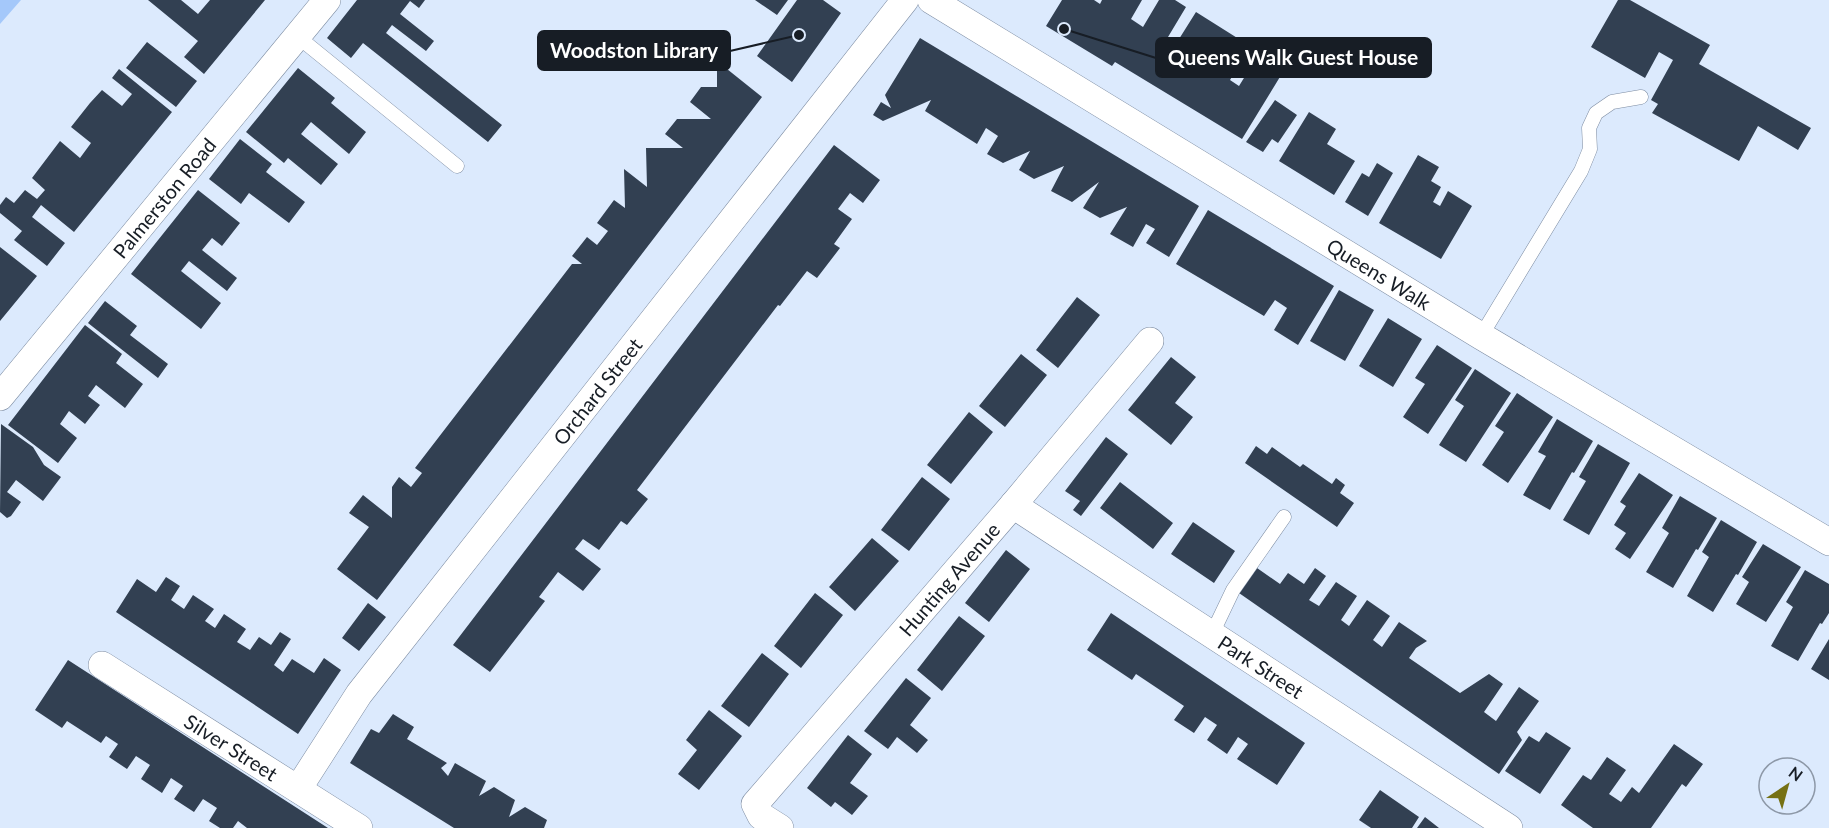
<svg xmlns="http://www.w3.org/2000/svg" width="1829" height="828" viewBox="0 0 1829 828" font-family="Lato,sans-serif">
<rect width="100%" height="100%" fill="#dceafd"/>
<path fill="#a4c8fa" d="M0,0h21l-21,24z"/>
<path fill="#324052" d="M148,0h33l17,14 12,-14h55l-61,74 -20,-17 14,-16z
M357,0h68l-6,8 -9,-7 -10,13 34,27 -8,10 -34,-26 -6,8 116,92 -14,17 -125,-99 -12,15 -24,-20z
M755,0h33l-11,15z
M797,0h26l18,13 -49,69 -35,-26z
M1062,0h32l6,4 2,-4h40l-11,19 12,8 16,-27h16l11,7 -21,35 9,5 22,-35 54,34 -20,34 9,6 21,-34 26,15 -44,72 -127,-77 -3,4 -66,-40z
M1618,0h12l80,45 -11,19 112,64 -13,22 -40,-24 -19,35 -87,-48 6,-9 -7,-4 22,-40 -14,-8 -14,26 -54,-31z
M920,38l279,168 -30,51 -23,-14 9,-14 -9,-5 -13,23 -23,-13 17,-27 -27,11 -17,-10 16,-26 -27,20 -21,-11 13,-25 -30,13 -15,-9 11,-19 -27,12 -16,-9 11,-18 -12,-8 -9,16 -52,-33 6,-11 -48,21 -10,-6 8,-13 10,6 -6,-13z
M147,42l50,39 -21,26 -50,-39z
M717,61l45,36 -385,503 -40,-31 32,-42 -20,-14 14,-18 29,23v-31l7,-10 12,10 11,-14 -7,-5 157,-204h10l-10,-8 15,-19 10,8 11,-14 -11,-8 17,-23 11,8 -1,-39 23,18 -1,-39h37l-18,-14 12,-15h34l-21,-17 11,-15h16z
M298,68l37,30 -4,5 35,29 -17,22 -38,-32 -10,12 37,30 -17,21 -33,-27 -4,5 -38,-31z
M119,69l53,43 -98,120 -33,-27 -9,12 33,26 -18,23 -33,-26 8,-9 -22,-18v-8l6,-8 8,6 11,-13 12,9 8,-9 -13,-12 28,-37 20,17 11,-15 -20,-16 19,-24 12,-13 20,16 10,-12 -20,-16z
M1275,100l22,15 -19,28 -6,-4 -9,13 -17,-10z
M1309,112l27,17 -9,15 28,17 -21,34 -55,-34z
M240,139l32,25 -6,8 39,30 -16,21 -40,-30 -8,11 -32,-25z
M834,145l46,35 -17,23 -13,-10 -12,16 14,10 -18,25 6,4 -23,30 -10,-7 -27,35 -2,-1 -141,185 11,9 -21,26 -6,-4 -22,29 -16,-11 -8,10 26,20 -18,22 -25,-19 -19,25 6,4 -55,71 -37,-27z
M1418,155l21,12 -8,14 10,6 -8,15 7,4 8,-15 24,15 -31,53 -62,-36z
M1377,163l16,10 -25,43 -23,-14 17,-29 7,4z
M198,190l42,33 -18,23 -10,-8 -10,12 35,28 -10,13 -38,-30 -8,10 40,32 -20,26 -70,-55z
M1208,210l126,76 -36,59 -24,-15 13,-22 -12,-8 -11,16 -88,-52z
M0,247l37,29 -37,45z
M1339,290l35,20 -29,51 -35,-20z
M1077,297l23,18 -42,53 -22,-18z
M105,301l32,25 -7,9 38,29 -10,14 -70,-55z
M1388,318l34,21 -29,48 -34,-21z
M85,325l37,29 -6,9 27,21 -18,24 -29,-23 -8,11 12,9 -15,19 -16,-13 -9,13 17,14 -19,25 -50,-38z
M1437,345l35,23 -44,66 -25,-17 22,-33 -10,-6z
M1021,354l26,21 -42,52 -26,-21z
M1171,357l25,20 -21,26 18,14 -22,28 -43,-35z
M1475,369l36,24 -45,69 -27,-17 25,-39 -9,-6z
M1517,393l36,24 -45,66 -26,-18 22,-33 -9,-6z
M969,412l24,20 -42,52 -24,-19z
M1557,419l36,22 -19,32 -2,-1 -22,38 -27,-15 23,-39 -8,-4z
M1,424l32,23 11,18 17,12 -18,24 -27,-21 -9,12 14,10 -10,14 -4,2 -7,-6z
M1106,437l22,17 -47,62 -8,-6 7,-9 -15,-10z
M1598,444l32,19 -41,72 -26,-15 23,-39 -7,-4z
M1256,446l11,8 5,-7 28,20 3,-3 29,20 4,-6 9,7 -5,8 14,10 -17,24 -92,-64z
M1639,473l34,22 -43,64 -15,-10 11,-16 -12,-8 12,-19 -6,-4z
M922,477l28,22 -41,52 -28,-21z
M1120,482l53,41 -20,26 -53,-41z
M1680,496l37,22 -19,32 -2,-1 -23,39 -27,-16 23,-39 -7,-5z
M1721,520l36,22 -19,33 -2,-1 -23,38 -26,-16 22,-39 -7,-5z
M1193,522l42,29 -21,32 -43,-29z
M872,538l27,23 -44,50 -26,-24z
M1763,544l38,23 -35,55 -30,-18 13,-22 -7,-5z
M1006,550l24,19 -41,53 -24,-19z
M1257,568l23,16 8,-11 16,11 11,-16 11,8 -17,24 10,6 17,-24 21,14 -16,24 8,6 18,-26 23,16 -17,24 9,7 17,-25 28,19 -11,7 -7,10 51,35 29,-19 14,10 -19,28 12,9 23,-34 20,14 -22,31 5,8 -23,34 -260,-181z
M1805,570l24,14v29l-7,11 -2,-1 -22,38 -27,-15 22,-39 -7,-5z
M166,577l14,9 -9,14 13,9 9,-14 21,14 -9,12 10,7 9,-14 22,15 -9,13 13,8 9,-13 12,8 9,-13 11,7 -17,26 9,7 9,-13 22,14 10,-15 17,12 -43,64 -182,-122 21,-33 19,13z
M815,593l28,22 -42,53 -27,-22z
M368,603l18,14 -27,34 -17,-13z
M1111,613l194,130 -28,42 -40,-26 11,-15 -10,-7 -11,17 -20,-14 10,-15 -12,-8 -11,16 -20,-13 10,-14 -48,-32 -4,6 -45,-30z
M959,616l26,20 -43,55 -25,-21z
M1829,639v41l-18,-11z
M762,653l27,21 -40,53 -28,-21z
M68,660l260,168h-81l-9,-7 -5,7h-13l-11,-7 8,-13 -14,-9 -9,13 -20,-13 9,-13 -12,-8 -9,15 -21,-14 9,-14 -14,-9 -9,13 -18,-12 9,-13 -12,-8 -5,7 -34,-22 -5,7 -27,-18z
M906,678l25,20 -21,27 18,15 -11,13 -20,-16 -9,12 -24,-18z
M709,710l33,26 -43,54 -21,-16 19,-24 -11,-10z
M393,714l21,13 -7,12 40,24 -6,5 7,8 7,-13 31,18 -7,15 15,-9 21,13 -6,17 16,-10 22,13 -3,8h-90l-104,-65 21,-34 8,4z
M1546,732l25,16 -31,46 -35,-23 24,-35 10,6z
M848,735l24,19 -22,29 18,13 -16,19 -17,-13 -4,5 -24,-19z
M1674,744l29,20 -17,23 -4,-3 -31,44h-58l-32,-23 22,-30 8,5 16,-23 19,13 -17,24 12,8 11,-15 7,6z
M1380,790l39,27 -7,11h-41l-12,-8z
M1425,817l14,11h-22z"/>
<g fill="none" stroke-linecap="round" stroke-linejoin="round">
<g stroke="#7d8ca2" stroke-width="15">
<path id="service" d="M297,36l160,130
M1481,336l100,-165 9,-22 -1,-21 7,-15 16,-11 29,-5
M1212,634l21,-44 51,-73"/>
</g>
<g stroke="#7d8ca2" stroke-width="28">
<g id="minor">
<path id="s1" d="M931,0l550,336 348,206"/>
<path id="s2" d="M0,397l327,-397"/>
<path id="s3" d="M1013,505l496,323"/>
<path id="s4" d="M102,665l257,163"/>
<path id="s5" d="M298,789l61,-95 546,-694"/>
<path id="s6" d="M780,828l-19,-12 -6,-12 258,-299 137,-164"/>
</g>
</g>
<use href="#service" stroke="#fff" stroke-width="14"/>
<use href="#minor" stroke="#fff" stroke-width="27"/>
</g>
<g text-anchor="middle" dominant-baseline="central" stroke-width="6" stroke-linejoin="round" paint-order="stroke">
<g font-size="20" fill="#171d25" stroke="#dceafd">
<text stroke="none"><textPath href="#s2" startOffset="258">Palmerston Road</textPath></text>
<text stroke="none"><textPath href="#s1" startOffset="525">Queens Walk</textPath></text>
<text stroke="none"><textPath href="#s5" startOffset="498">Orchard Street</textPath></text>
<text stroke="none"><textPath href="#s6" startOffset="333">Hunting Avenue</textPath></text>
<text stroke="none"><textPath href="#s3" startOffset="296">Park Street</textPath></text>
<text stroke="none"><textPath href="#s4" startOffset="153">Silver Street</textPath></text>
</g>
</g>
<path fill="none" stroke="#171d25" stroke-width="2" d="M799 35L730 51M1064 29L1156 58"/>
<g fill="#171d25" stroke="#dceafd" stroke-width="2">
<circle cx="799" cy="35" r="6"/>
<circle cx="1064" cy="29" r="6"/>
</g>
<g fill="#171d25" stroke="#171d25" stroke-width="2">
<rect x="538" y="31" width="192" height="39" rx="6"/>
<rect x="1156" y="38" width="275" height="39" rx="6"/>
</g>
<g font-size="21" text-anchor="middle" font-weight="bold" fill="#fff">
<text x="634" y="58">Woodston Library</text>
<text x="1293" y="65">Queens Walk Guest House</text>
</g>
<g transform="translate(1787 786) rotate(36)"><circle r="28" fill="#dceafd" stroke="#8d98a7" stroke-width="1.5"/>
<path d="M0-4.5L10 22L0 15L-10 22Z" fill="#767114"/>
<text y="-9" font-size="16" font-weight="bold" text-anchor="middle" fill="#171d25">N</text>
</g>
</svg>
